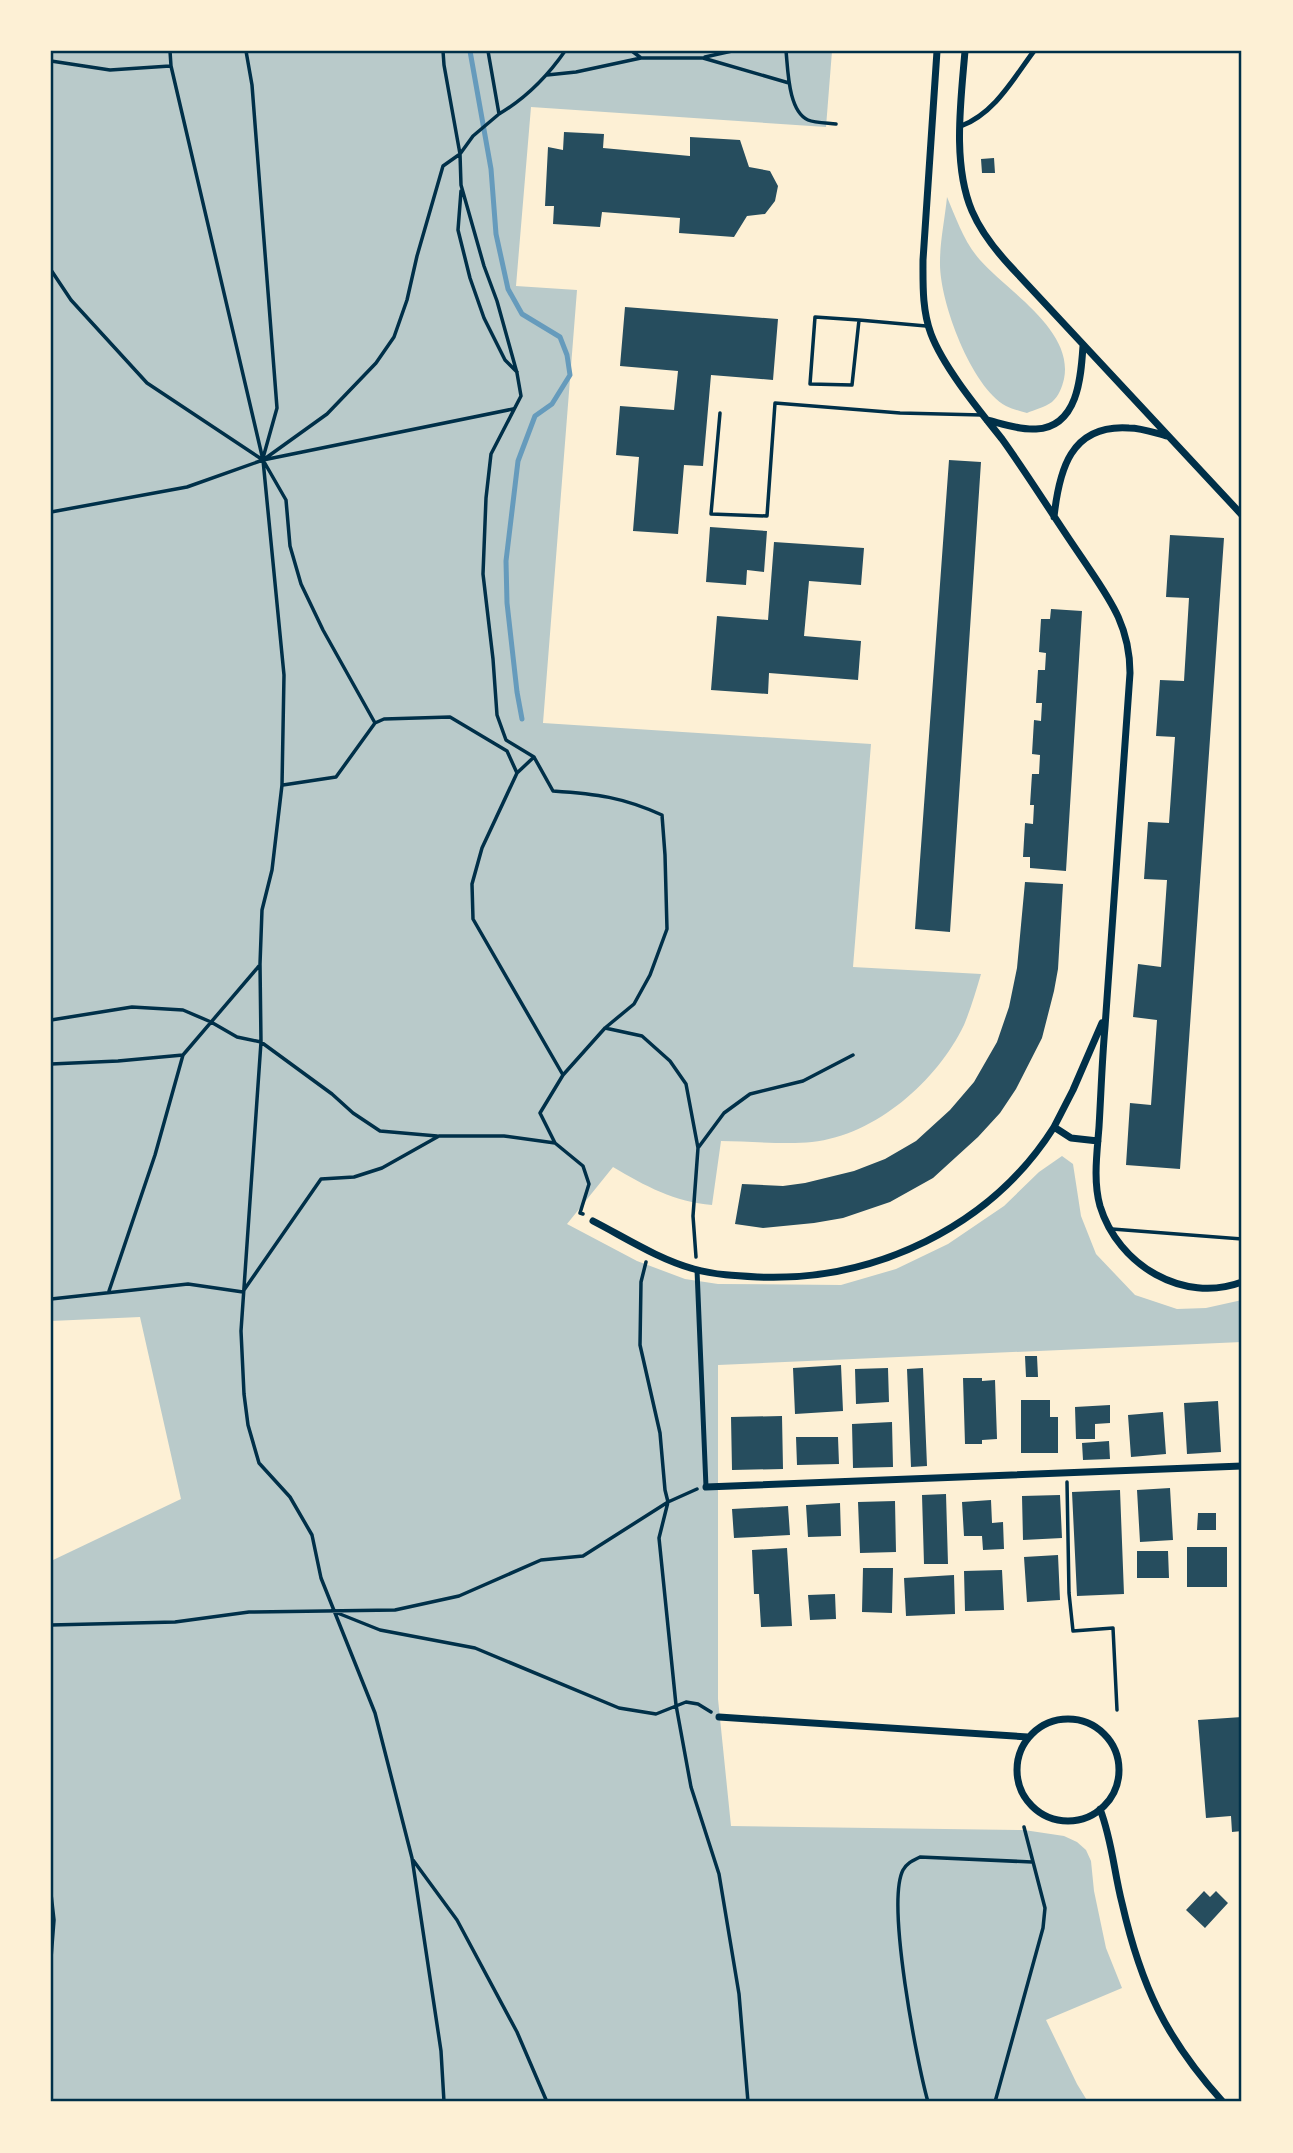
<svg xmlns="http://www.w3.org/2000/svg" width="1293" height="2153" viewBox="0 0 1293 2153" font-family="'PT Sans',sans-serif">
<rect width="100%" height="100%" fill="#fdf0d5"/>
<path fill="#b9caca" d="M51,51h781l-6,76 -295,-20 -15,179 61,4 -34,433 328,21 -18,223 128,7c-5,17 -10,34 -17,51 -27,56 -88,110 -152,117 -26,3 -63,-1 -91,-1l-9,64c-37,-3 -67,-19 -99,-38l-46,57 70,37 48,18 33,5 123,1 55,-16 52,-25 56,-38 35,-34 23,-16 11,8 8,52 15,38 39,41 42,14 29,-1 36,-8v42l-524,23v334l13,127 293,4 40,6 13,6 9,8 5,11 3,30 12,57 16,40 -76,32 31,64 11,18h-1037v-541l130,-62 -41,-182 -89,4z
M947,197c9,21 17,45 33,63 27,31 94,70 84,119 -2,8 -5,17 -12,23 -7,5 -18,8 -25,11 -7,-2 -15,-4 -21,-7 -35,-19 -67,-106 -66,-144 0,-21 5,-44 7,-65z"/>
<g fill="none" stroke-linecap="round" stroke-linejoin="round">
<path stroke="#669bbc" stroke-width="5" d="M470,51l21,118 5,65 12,55 14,25 38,23 7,18 3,20 -18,29 -17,12 -17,45 -12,100 1,42 10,89 5,27"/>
</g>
<path fill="#264d5e" d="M564,132l40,2 -1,14 87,8v-19l50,3 9,27 21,4 8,15 -3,15 -10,13 -18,2 -13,21 -55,-4 1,-15 -78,-6 -2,15 -47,-3 1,-18h-9l3,-59 15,3z
M994,158l1,15h-13l-1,-14z
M625,307l153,12 -5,61 -62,-5 -8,91 -19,-1 -6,69 -45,-3 6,-74 -23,-2 4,-49 54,4 4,-39 -58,-5z
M949,460l32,2 -31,470 -35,-3z
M710,527l57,4 -3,41 -17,-2 -1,15 -40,-3z
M1170,535l54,3 -44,631 -54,-4 4,-62 21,2 6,-85 -24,-3 5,-53 23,3 6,-87 -23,-1 4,-57 21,1 6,-86 -19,-1 4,-56 24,1 5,-83 -23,-1z
M774,542l90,6 -3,37 -52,-4 -5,55 57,5 -3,39 -89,-7 -1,21 -57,-4 6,-74 51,4z
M1051,609l31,2 -16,260 -36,-3v-11h-7l2,-34 8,1 1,-19h-4l2,-31h7l1,-19 -8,-1 2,-34 7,1 1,-18h-6l2,-33h7l1,-17 -7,-1 2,-33h9z
M1025,882l38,2 -5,85 -4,22 -12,47 -26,51 -16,24 -22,24 -45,41 -43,24 -47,16 -29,5 -51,5 -28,-4 7,-40 41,2 22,-3 49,-12 31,-12 31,-18 34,-31 24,-28 23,-40 12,-35 8,-39z
M1025,1356h12l1,21h-12z
M1242,1361v36h-2l-1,-35z
M841,1365l2,46 -48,3 -2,-46z
M888,1368l1,34 -33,2 -1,-35z
M923,1368l4,98 -16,1 -4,-98z
M963,1378h19v3l13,-1 2,59 -15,1v4h-17z
M1021,1400h29v17h8v36h-37z
M1218,1401l3,51 -34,2 -3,-51z
M1110,1405v18l-15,1v15h-19l-1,-32z
M1163,1412l3,42 -35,3 -3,-42z
M782,1416l1,53 -51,1 -1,-53z
M892,1422l1,45 -40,1 -1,-44z
M796,1437h42l1,27 -42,1z
M1109,1441l1,18 -27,1 -1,-17z
M1170,1488l3,52 -33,2 -3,-52z
M1120,1490l4,104 -47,2 -5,-104z
M946,1494l2,70h-24l-2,-69z
M1060,1495l2,43 -39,2 -1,-44z
M991,1500l1,23 11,-1 1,27 -21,1 -1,-14h-18l-2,-34z
M895,1501l1,51 -36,1 -2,-51z
M840,1503l1,33 -33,1 -2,-32z
M788,1506l2,29 -56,3 -2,-29z
M1198,1513h18v17h-19z
M1187,1547h40v40h-40z
M787,1548l5,78 -31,1 -2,-33h-5l-2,-44z
M1137,1551h31l1,27h-32z
M1058,1555l2,45 -33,2 -3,-45z
M863,1568h30l-1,45 -30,-1z
M1002,1570l2,40 -39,1 -1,-40z
M954,1575l1,39 -49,2 -2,-38z
M835,1594l1,25 -26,1 -2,-25z
M1242,1717v114l-10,1 -1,-16 -25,2 -8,-98z
M1204,1891l6,6 6,-6 12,12 -23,25 -19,-18z"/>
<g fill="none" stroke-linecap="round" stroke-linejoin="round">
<path stroke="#003049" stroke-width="3.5" d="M170,51l1,15 92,394 21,215 -2,110 -10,85 -10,40 -2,54 1,78 -20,289 3,63 4,31 11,38 31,34 22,38 9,43 54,135 37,145 29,193 3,51
M246,51l6,34 25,323 -14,50
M632,51l9,7
M786,51c2,18 2,60 22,69 7,3 20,3 28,4
M705,57l27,-6
M51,61l59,9 60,-4
M547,75l29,-3 65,-14h62l86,25
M499,114c27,-16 48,-37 66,-63
M461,191l-3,39 12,48 14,40 21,42 12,12
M51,270l20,30 76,83 116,77 23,40 4,46 11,38 22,46 52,93 9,-4 66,-2 57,34 10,22 17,-16 -28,-17 -9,-25 -4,-56 -10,-85 3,-76 5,-44 30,-58 -4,-23 -20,-72 -13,-35 -23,-81 -1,-31 13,-18 26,-22 -11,-63
M263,460l64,-46 49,-51 18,-26 13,-37 10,-44 26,-90 17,-12 -16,-89 -1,-14
M51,512l136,-25 76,-27 250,-51
M517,773l-35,75 -10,36 1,35 90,156
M283,785l53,-8 39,-54
M51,1020l81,-13 51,3 28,12 26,15 24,5 71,52 21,19 27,18 57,5
M605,1028l37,8 28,25 16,23 12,64
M51,1064l67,-3 65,-6
M555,1143l28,23 6,18 -9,29 3,1
M696,1257l-3,-41 5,-68 26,-35 26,-19 53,-13 50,-26
M646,1262l-5,20 -1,63 20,88 5,57 3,12 29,-13
M244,1290l77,-111 33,-2 28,-9 57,-32h65l51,7 -15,-30 23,-38 42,-47 29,-24 16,-29 17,-46 -2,-74 -3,-40c-40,-18 -65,-21 -109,-24l-19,-34
M109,1291l46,-136 28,-100 76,-89
M51,1299l137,-15 55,8
M1067,1482l2,111 4,38 40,-3 4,82
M335,1612l45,18 95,18 144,60 37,6 30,-12 12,2 13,8
M51,1625l124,-3 74,-10 146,-2 64,-14 82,-36 42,-4 85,-54 -9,36 17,167 15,82 28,87 20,120 9,108
M413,1860l44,60 60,112 30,70
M51,1894l3,26 -3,38
M928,2102c-11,-39 -42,-199 -25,-232 4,-7 9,-9 17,-13l112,5
M995,2102l48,-174 2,-20 -21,-81"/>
<path stroke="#003049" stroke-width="3.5" d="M859,320l-44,-3 -5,67 42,1 7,-65 67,6
M720,413l-9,101 56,2 8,-113 125,10 82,2
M1112,1229l130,10"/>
<path stroke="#003049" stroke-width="5" d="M961,126c34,-13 52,-47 73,-75
M697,1270l9,217"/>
<path stroke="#003049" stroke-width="7" d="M937,51l-14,209c0,24 -1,50 8,74 13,34 48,76 71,105 28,39 53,80 80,119 26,39 48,66 48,115 -8,118 -16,236 -25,354 -3,33 -4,67 -6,100 -2,26 -6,54 1,79 18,59 83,98 142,76
M965,51c-4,49 -13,113 7,160 9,21 24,40 40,57l230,247
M987,420c16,4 33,10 49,9 42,-2 45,-52 47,-83
M1054,517c5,-46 16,-93 75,-89 13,0 26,5 38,8
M1098,1141l-27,-3 -17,-11 19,-37 29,-67
M593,1221c33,17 65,38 101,48 21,6 43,7 64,8 116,5 233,-50 296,-150
M706,1487l536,-21
M719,1717l309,20
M1017 1770a51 51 0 1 1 102 0a51 51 0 1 1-102 0Z
M1100,1809c12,31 14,63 22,94 19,83 44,136 101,199"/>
</g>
<rect width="1293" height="2153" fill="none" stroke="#fdf0d5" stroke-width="105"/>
<rect x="52" y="52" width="1188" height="2048" fill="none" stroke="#003049" stroke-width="2.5"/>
</svg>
